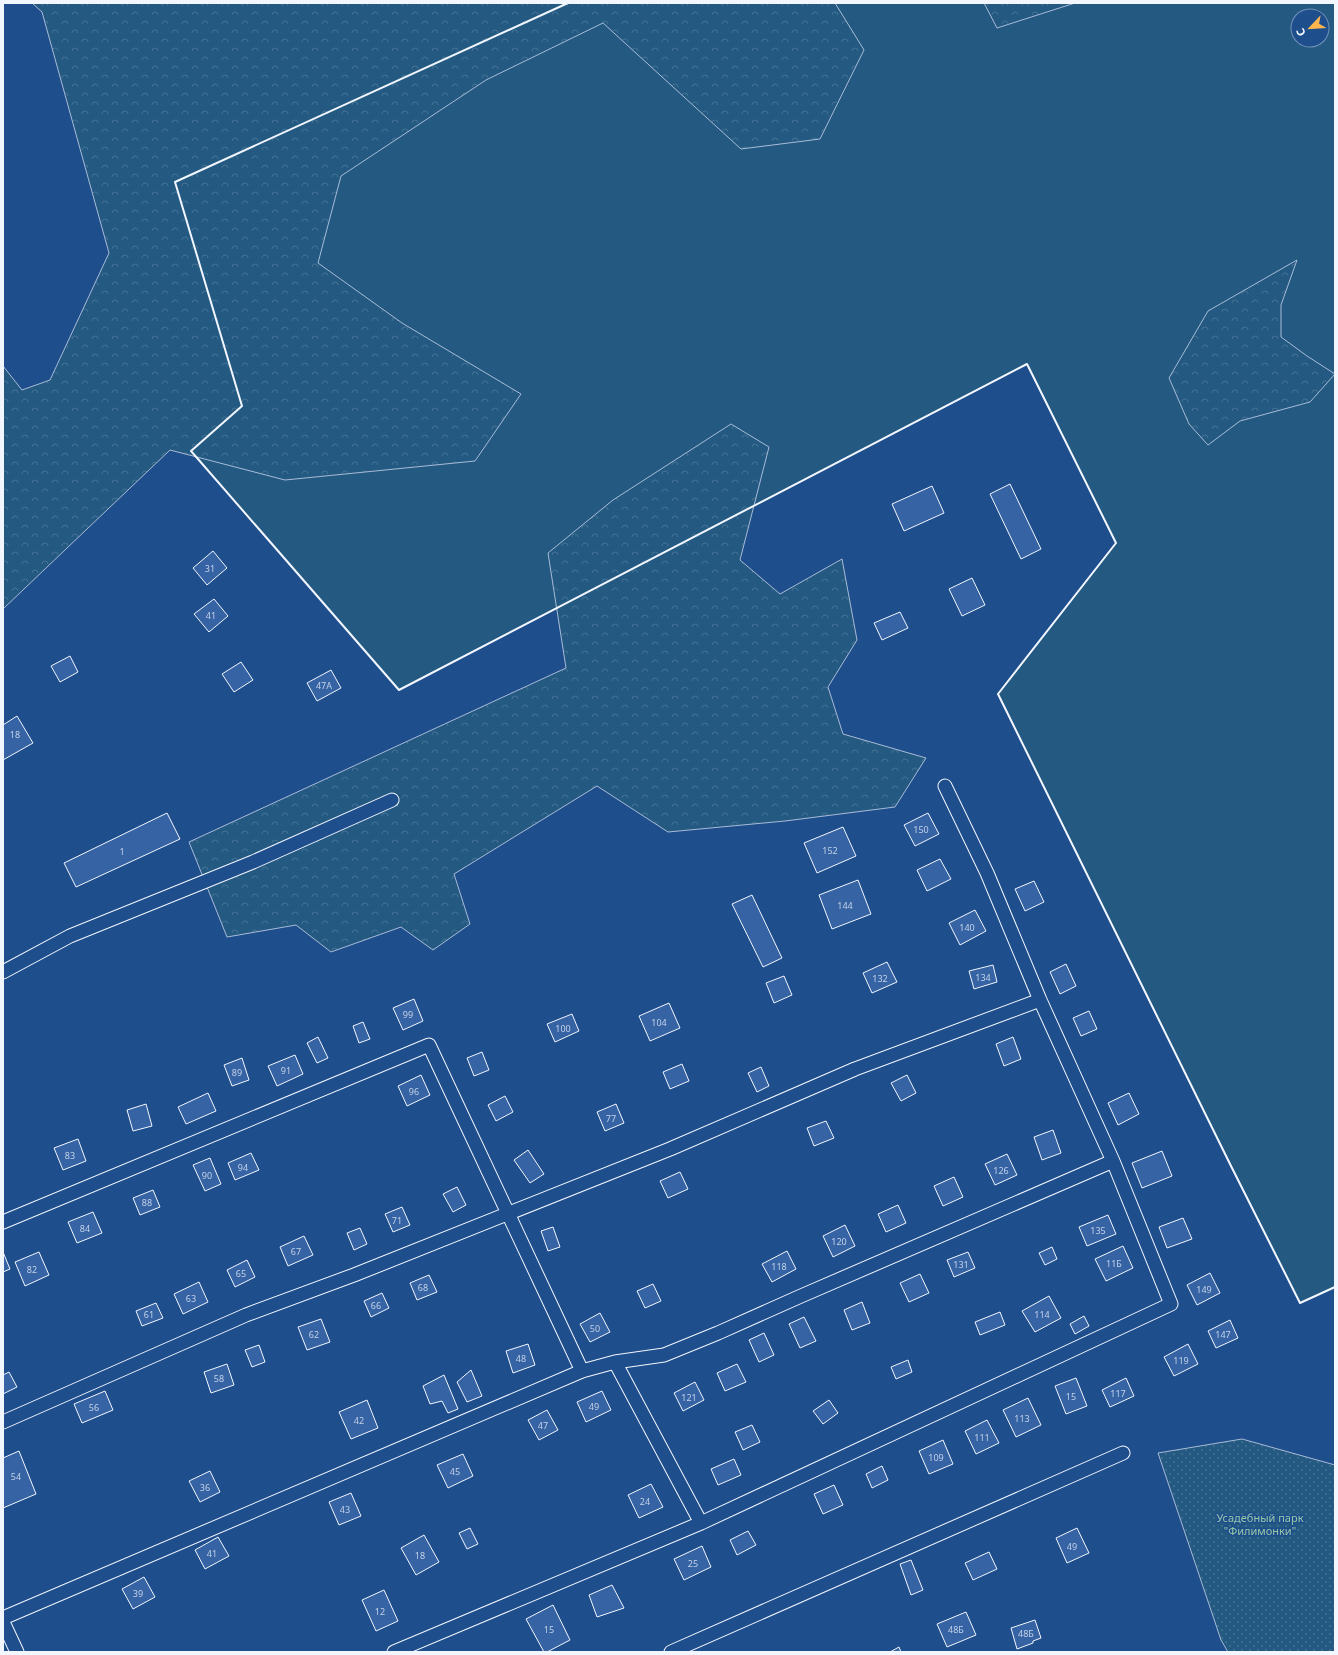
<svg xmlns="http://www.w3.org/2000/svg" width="1338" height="1655" viewBox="0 0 1338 1655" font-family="'Noto Sans',sans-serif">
<defs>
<pattern id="forest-crowns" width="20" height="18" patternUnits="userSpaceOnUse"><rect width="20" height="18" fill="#245a82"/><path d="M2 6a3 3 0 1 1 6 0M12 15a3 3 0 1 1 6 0" fill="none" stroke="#447295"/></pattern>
<pattern id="park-dots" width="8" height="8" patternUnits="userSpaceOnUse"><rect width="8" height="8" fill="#245a82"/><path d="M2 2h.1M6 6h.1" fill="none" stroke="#447295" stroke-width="1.8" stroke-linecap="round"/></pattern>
</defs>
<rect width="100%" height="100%" fill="#1f4e8c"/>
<path fill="#245a82" stroke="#a8bbd7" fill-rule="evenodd" d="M568,3h767v1284l-35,16 -69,-137 -233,-472 118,-151 -89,-179 -628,326 -208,-239 -16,-269zM1298,16h24v24h-24z"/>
<path fill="url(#forest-crowns)" stroke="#a8bbd7" d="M32,3h803l29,47 -44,89 -79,10 -138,-126 -117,57 -145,96 -23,87 84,60 119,71 -46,67 -190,19 -115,-30 -167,159v-243l19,24 28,-10 59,-127 -67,-241z
M984,3h91l-78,25z
M1297,260l-16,45v32l26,19 28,18 -25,28 -70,19 -32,24 -19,-21 -20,-46 39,-67z
M731,424l38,23 -29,113 40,34 62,-35 15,81 -29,47 15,47 83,24 -31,49 -110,14 -117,11 -71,-46 -143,88 16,50 -37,26 -32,-23 -70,25 -35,-27 -69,12 -38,-95 377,-174 -18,-115 65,-53z"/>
<path fill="url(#park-dots)" stroke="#a8bbd7" d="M1242,1439l93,26v187h-107l-7,-12 -63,-187z"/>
<path fill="#3563a3" stroke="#f2f6ff" d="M1010,484l31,65 -20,10 -31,-65z
M932,486l12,27 -40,18 -12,-27z
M213,551l14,17 -20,17 -14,-17z
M972,578l13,27 -23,11 -13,-27z
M214,599l14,17 -19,16 -15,-18z
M900,612l8,16 -26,12 -8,-17z
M70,656l8,16 -18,10 -9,-16z
M241,662l12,18 -19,12 -12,-18z
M331,670l10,18 -24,13 -10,-18z
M17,716l16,27 -30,17v-35z
M167,813l13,26 -104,48 -12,-24z
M928,813l11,21 -24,12 -11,-21z
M843,827l13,29 -39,17 -13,-30z
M940,859l11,20 -24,12 -10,-21z
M858,880l13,34 -39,15 -13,-34z
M1034,881l10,21 -19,9 -10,-22z
M752,895l30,63 -19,9 -31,-63z
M975,910l11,21 -26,14 -11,-22z
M887,962l10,20 -25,11 -9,-20z
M1066,964l10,22 -16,8 -10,-22z
M993,965l4,17 -23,7 -5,-18z
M784,976l8,19 -18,8 -8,-20z
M414,999l9,22 -20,9 -10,-22z
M669,1003l11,25 -30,13 -11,-25z
M1089,1011l8,18 -16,7 -8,-18z
M572,1014l7,17 -24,11 -8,-18z
M363,1022l7,17 -11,4 -6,-17z
M318,1037l10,21 -11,5 -10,-20z
M1013,1037l8,22 -17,7 -8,-22z
M482,1052l7,18 -15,6 -7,-18z
M295,1055l8,19 -26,12 -9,-20z
M242,1058l7,22 -17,6 -8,-21z
M682,1064l7,17 -19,8 -7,-17z
M761,1067l8,19 -12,6 -9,-19z
M421,1075l9,20 -23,11 -9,-20z
M907,1075l9,18 -15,8 -10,-18z
M208,1093l8,18 -30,13 -8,-17z
M1129,1093l10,21 -21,11 -10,-22z
M505,1096l8,16 -17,9 -8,-16z
M146,1104l6,22 -19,5 -6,-21z
M616,1104l8,19 -19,8 -8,-19z
M826,1121l8,17 -20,8 -7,-18z
M1053,1130l8,23 -19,7 -8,-23z
M78,1139l8,22 -23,9 -9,-22z
M528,1150l16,24 -14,9 -16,-23z
M1162,1151l10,25 -30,12 -10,-25z
M251,1153l8,17 -24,10 -7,-17z
M1007,1154l10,21 -22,10 -10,-21z
M210,1158l11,26 -16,7 -12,-26z
M680,1172l8,17 -20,9 -8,-17z
M954,1177l9,20 -20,9 -9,-20z
M457,1187l9,18 -13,7 -10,-18z
M153,1190l7,17 -20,8 -7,-17z
M898,1205l8,18 -20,9 -8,-18z
M402,1207l8,18 -17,7 -8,-18z
M93,1212l9,21 -25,10 -9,-21z
M1108,1215l8,19 -29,12 -8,-19z
M1183,1218l9,21 -25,9 -8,-21z
M845,1225l10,21 -22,11 -10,-21z
M553,1227l7,20 -12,4 -7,-20z
M360,1228l7,16 -13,6 -7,-17z
M304,1236l9,19 -25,11 -8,-19z
M1123,1246l10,22 -27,13 -11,-22z
M1052,1247l5,12 -12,6 -6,-12z
M787,1251l9,18 -24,13 -10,-18z
M3,1252l7,17 -7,3z
M39,1252l10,23 -24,11 -10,-24z
M968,1252l7,16 -21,9 -7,-17z
M247,1260l8,17 -20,10 -8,-17z
M1210,1273l10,20 -23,12 -10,-20z
M920,1274l9,19 -20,9 -9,-19z
M429,1275l8,17 -20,8 -7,-17z
M199,1282l9,20 -25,12 -9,-20z
M653,1284l8,17 -16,7 -8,-17z
M382,1293l7,15 -18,9 -7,-16z
M1049,1296l12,22 -26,14 -13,-21z
M862,1302l8,21 -18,7 -8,-20z
M156,1303l7,15 -21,8 -6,-15z
M1000,1312l5,13 -25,10 -5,-13z
M600,1313l10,19 -20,10 -10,-18z
M1084,1316l5,10 -14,8 -5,-10z
M804,1317l12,24 -16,7 -11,-24z
M321,1319l9,23 -23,8 -9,-23z
M1230,1320l8,18 -22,10 -8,-17z
M764,1333l10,22 -15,7 -10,-22z
M528,1344l7,21 -22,8 -7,-22z
M1188,1344l10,20 -24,12 -10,-19z
M259,1345l6,17 -13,5 -7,-17z
M908,1360l4,12 -16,7 -5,-12z
M227,1364l7,21 -23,8 -7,-21z
M737,1364l9,18 -21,9 -8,-18z
M471,1370l11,26 -15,6 -10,-20z
M9,1372l8,15 -14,7v-19z
M444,1375l14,34 -10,4 -6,-12 -12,3 -7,-18z
M1076,1378l11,28 -21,8 -11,-28z
M1126,1378l8,18 -24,11 -8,-17z
M695,1382l9,18 -21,11 -9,-18z
M105,1391l8,19 -31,13 -8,-19z
M602,1391l9,19 -25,12 -9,-20z
M1028,1398l13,27 -25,12 -13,-27z
M367,1400l11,28 -27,11 -12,-27z
M829,1400l9,13 -15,11 -10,-13z
M547,1410l11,20 -19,10 -11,-20z
M987,1420l12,23 -23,11 -11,-23z
M752,1425l8,17 -17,8 -8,-18z
M943,1440l10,24 -24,10 -10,-23z
M19,1451l17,43 -33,14v-50z
M463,1454l10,22 -25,12 -11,-23z
M734,1459l7,16 -23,10 -7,-16z
M882,1466l6,14 -16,8 -6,-14z
M210,1471l10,21 -20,10 -11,-21z
M651,1484l12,23 -24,11 -11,-23z
M834,1485l9,20 -20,9 -9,-20z
M351,1493l10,23 -22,9 -10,-23z
M470,1528l8,16 -11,5 -8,-16z
M1077,1528l12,25 -22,10 -11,-25z
M748,1531l8,14 -19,10 -7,-15z
M424,1535l15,27 -23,13 -15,-27z
M218,1537l11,19 -24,13 -10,-19z
M702,1546l9,21 -27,13 -10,-21z
M989,1552l8,17 -24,11 -8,-17z
M911,1560l12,30 -12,5 -11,-31z
M144,1577l11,20 -22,12 -11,-20z
M612,1585l12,23 -27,9 -8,-22z
M384,1590l14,31 -22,10 -14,-31z
M553,1605l17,35 -23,12h-3l-18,-33z
M966,1612l10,23 -29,12 -10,-23z
M1035,1620l6,18 -8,3v2l-16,6 -6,-21z
M899,1647l2,5h-11z"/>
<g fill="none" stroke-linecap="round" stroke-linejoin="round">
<g stroke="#f2f6ff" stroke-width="15">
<path id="street" d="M3,972l67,-36 183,-74 139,-62
M3,1222l426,-177 153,326
M615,1362l86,161
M3,1422l243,-107 108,-40 316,-126 185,-80 185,-69
M3,1618l579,-247 33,-9 49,-7 54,-22 83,-37 312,-135
M3,1622l14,30
M394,1652l307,-129 470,-219 -58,-143 -73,-161 -53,-127 -42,-87
M671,1652l452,-199"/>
</g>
<use href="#street" stroke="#1f4e8c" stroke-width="13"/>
<path stroke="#f2f6ff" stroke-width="2" d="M568,3l-393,179 67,224 -51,45 208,239 628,-326 89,179 -118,151 233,472 69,137 35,-16"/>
</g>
<g text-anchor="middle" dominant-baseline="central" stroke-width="3" stroke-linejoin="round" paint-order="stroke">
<g font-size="9" fill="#c3d1e8">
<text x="210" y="568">31</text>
<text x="211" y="615">41</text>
<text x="324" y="685">47А</text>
<text x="15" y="734">18</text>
<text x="921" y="829">150</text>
<text x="830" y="850">152</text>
<text x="122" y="851">1</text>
<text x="845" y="905">144</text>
<text x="967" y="927">140</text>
<text x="983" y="977">134</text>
<text x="880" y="978">132</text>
<text x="408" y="1014">99</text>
<text x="659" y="1022">104</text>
<text x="563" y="1028">100</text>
<text x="286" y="1070">91</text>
<text x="237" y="1072">89</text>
<text x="414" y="1091">96</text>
<text x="611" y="1118">77</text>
<text x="70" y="1155">83</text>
<text x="243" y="1167">94</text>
<text x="1001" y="1170">126</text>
<text x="207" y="1175">90</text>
<text x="147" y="1202">88</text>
<text x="397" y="1220">71</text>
<text x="85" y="1228">84</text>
<text x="1098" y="1230">135</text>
<text x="839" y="1241">120</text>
<text x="296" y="1251">67</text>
<text x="1114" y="1263">11Б</text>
<text x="961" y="1264">131</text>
<text x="779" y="1266">118</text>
<text x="32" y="1269">82</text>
<text x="241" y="1273">65</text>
<text x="423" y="1287">68</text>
<text x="1204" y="1289">149</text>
<text x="191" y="1298">63</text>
<text x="376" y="1305">66</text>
<text x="149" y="1314">61</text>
<text x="1042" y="1314">114</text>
<text x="595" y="1328">50</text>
<text x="314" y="1334">62</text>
<text x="1223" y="1334">147</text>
<text x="521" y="1358">48</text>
<text x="1181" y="1360">119</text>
<text x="219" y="1378">58</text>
<text x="1118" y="1393">117</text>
<text x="1071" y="1396">15</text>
<text x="689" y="1397">121</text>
<text x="594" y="1406">49</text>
<text x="94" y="1407">56</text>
<text x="1022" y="1418">113</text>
<text x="359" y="1420">42</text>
<text x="543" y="1425">47</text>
<text x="982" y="1437">111</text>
<text x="936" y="1457">109</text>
<text x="455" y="1471">45</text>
<text x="16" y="1476">54</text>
<text x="205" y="1487">36</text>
<text x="645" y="1501">24</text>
<text x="345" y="1509">43</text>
<text x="1072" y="1546">49</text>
<text x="212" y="1553">41</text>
<text x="420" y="1555">18</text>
<text x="693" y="1563">25</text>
<text x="138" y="1593">39</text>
<text x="380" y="1611">12</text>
<text x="549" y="1629">15</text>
<text x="956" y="1629">48Б</text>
<text x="1026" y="1633">48Б</text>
</g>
<g font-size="11" fill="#97c8a6" stroke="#1f4e8c">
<text x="1260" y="1517">Усадебный парк<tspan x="1260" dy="13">"Филимонки"</tspan></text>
</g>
</g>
<rect width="1338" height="1655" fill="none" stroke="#f2f6ff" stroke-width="8"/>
<g transform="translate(1310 28) rotate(245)"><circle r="19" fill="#1f4e8c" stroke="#7391ba"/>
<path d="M0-3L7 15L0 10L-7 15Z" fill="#ffb74d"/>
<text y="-6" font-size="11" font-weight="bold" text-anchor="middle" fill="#f2f6ff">С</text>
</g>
</svg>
